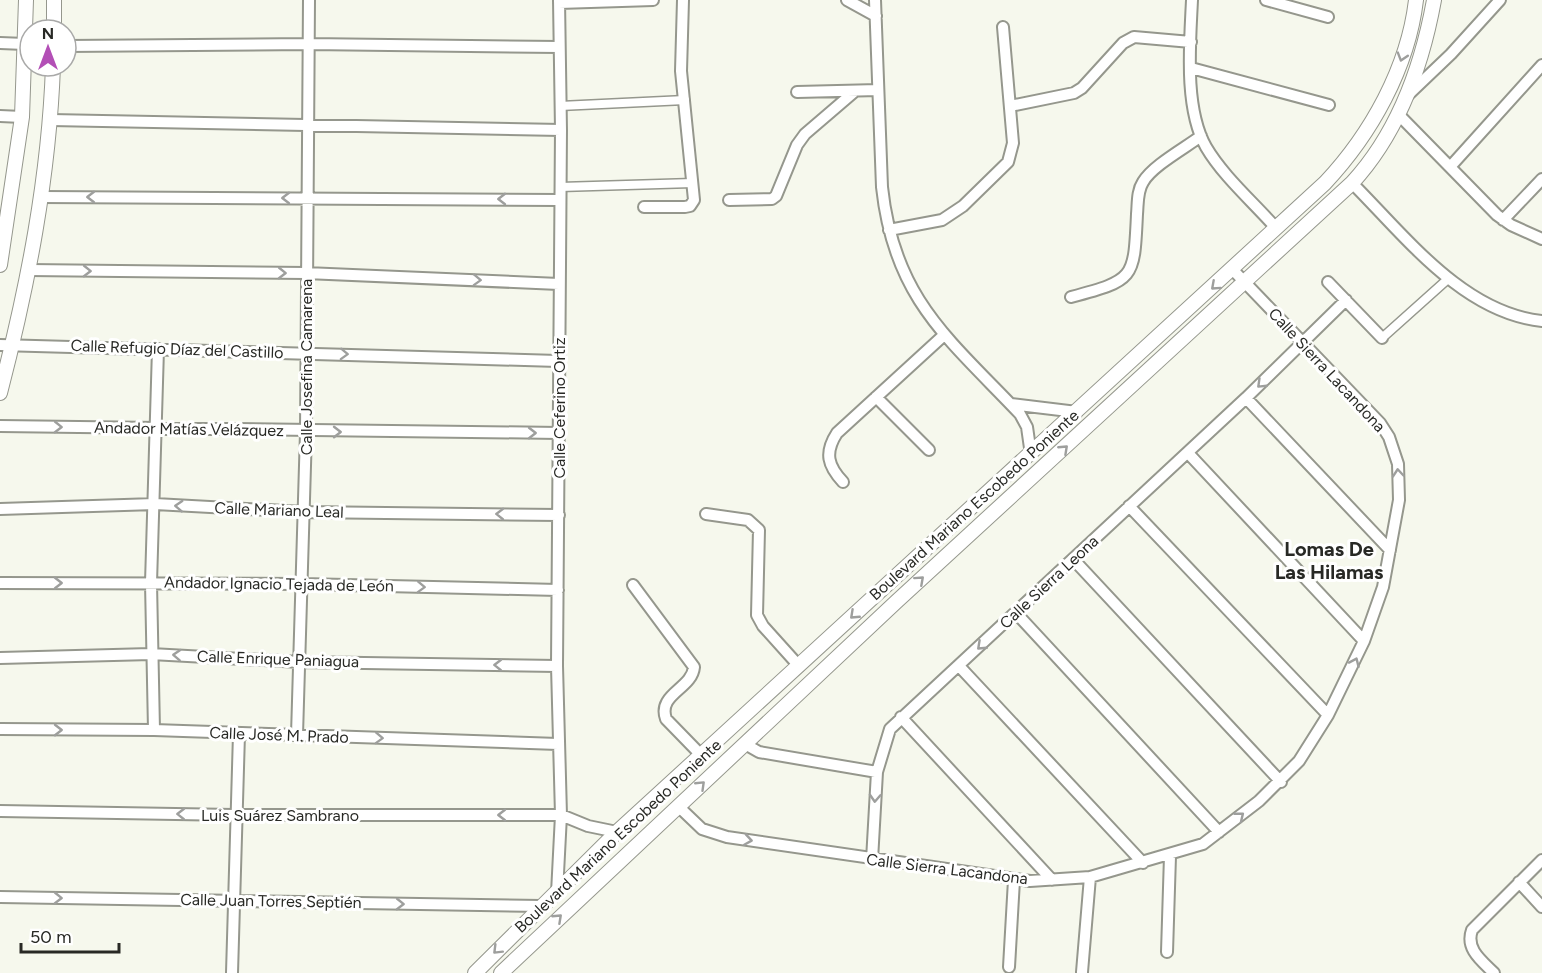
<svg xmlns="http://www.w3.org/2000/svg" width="1542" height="973" viewBox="0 0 1542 973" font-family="Figtree,sans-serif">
<rect width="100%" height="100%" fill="#f6f8ed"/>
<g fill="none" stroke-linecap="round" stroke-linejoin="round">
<g stroke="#95978d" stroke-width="11">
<path id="pedestrian" d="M560,106l125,-6
M560,187l133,-4
M1382,338l67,-60"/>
</g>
<g stroke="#95978d" stroke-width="14">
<path id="minor" d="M847,0l29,16
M875,0l7,187c12,112 67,152 138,227l7,13 4,28
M1192,0c-2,44 -8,108 14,147 17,29 47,55 70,81
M1266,0l62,17
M559,3l94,-3
M0,43l25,1
M66,46l243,-2 250,3
M1191,68l138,37
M797,92l81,-2
M1407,96l44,-42 49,-54
M1010,106l64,-13 8,-5 41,-45 11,-6 57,5
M1398,114l99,101 14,10 31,14
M0,116l22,1
M51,120l510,10
M1450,167l92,-102
M1352,183c53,53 111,130 190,138
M42,197l518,3
M729,200l43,-1 4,-3 21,-51 8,-11 49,-42
M644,207h41l5,-1 4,-6 -13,-129 2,-71
M1503,220l39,-41
M889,230l53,-10 21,-14 45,-44 5,-19 -10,-116
M29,270l277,3 253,11
M1328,282l54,56
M1071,297c64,-17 63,-18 66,-83 1,-11 0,-23 6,-32 9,-16 42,-34 58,-46
M0,345l558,16
M876,397l53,53
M1246,398l144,152
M1011,404l66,8
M0,426l559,7
M1188,453l176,188
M843,482c-15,-16 -19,-29 -6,-49l106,-97
M1129,506l199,209
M0,509l155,-5 149,8 255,3
M706,514l42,6 11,10 -2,85 6,11 36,40
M1073,559l208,223
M0,583l302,1 256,6
M633,585l61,82c-2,22 -37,27 -28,52l36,37
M1016,613l203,219
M0,658l151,-4 149,8 257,4
M959,666l184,197
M901,717l151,163
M0,729l154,1 404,14
M154,730l-3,-147 7,-234
M297,735l9,-303 3,-432
M745,744l14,8 118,20
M679,807l23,22 25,8 303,44 60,-4 113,-33 56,-43 40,-40 29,-46 36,-74 19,-54 16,-87 -1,-36 -9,-27 -9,-14 -147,-153
M0,811l234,4h327l27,11 29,6
M872,860l5,-88 13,-43 356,-331 100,-98
M1519,882l23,25
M557,893l4,-78 -4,-149 4,-536 -2,-130
M0,897l541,9
M1167,952l3,-96
M1009,967l5,-87
M1082,972l8,-95
M232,973l7,-239
M1494,973c-12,-12 -29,-24 -22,-43l70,-70"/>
</g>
<g stroke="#95978d" stroke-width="16">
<path id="tertiary" d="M54,30v-30
M0,265l22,-148 4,-117
M0,393c28,-108 49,-216 53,-327
M475,973l142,-141 708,-649c46,-49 83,-115 91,-183
M501,973l395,-371 456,-419c46,-50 70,-117 82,-183"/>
</g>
<use href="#pedestrian" stroke="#fff" stroke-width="8"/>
<use href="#minor" stroke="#fff" stroke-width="10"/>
<use href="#tertiary" stroke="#fff" stroke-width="14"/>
</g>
<defs><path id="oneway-chevron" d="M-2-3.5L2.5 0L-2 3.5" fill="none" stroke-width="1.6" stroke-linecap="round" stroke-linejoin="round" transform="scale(1.5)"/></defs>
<g stroke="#9e9f9d">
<use href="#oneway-chevron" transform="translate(1402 57) rotate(107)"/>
<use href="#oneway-chevron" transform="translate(91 197) rotate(-180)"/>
<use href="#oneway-chevron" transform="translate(286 198) rotate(-180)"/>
<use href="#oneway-chevron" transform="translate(502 199) rotate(-180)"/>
<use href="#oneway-chevron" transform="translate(87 271) rotate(1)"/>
<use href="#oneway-chevron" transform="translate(282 273) rotate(1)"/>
<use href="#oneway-chevron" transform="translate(477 280) rotate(2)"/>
<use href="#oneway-chevron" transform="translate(1215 286) rotate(138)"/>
<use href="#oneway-chevron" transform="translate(344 354) rotate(2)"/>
<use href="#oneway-chevron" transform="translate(1261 384) rotate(136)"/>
<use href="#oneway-chevron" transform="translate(58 427) rotate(1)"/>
<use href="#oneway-chevron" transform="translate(337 432)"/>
<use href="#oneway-chevron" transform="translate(532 433)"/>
<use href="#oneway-chevron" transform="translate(1064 449) rotate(-43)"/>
<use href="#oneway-chevron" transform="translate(1398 473) rotate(-95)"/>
<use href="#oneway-chevron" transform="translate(179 506) rotate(-177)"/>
<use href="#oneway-chevron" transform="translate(500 514) rotate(-179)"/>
<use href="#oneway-chevron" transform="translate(920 580) rotate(-42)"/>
<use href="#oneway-chevron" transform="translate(58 583)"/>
<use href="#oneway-chevron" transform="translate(421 587) rotate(2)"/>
<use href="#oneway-chevron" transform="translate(854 615) rotate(137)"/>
<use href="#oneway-chevron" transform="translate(981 646) rotate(137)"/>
<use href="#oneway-chevron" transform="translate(177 655) rotate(-177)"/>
<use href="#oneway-chevron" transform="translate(1355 662) rotate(-66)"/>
<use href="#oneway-chevron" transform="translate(498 665) rotate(-179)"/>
<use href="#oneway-chevron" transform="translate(58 730)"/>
<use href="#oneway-chevron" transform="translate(379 738) rotate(2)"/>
<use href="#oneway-chevron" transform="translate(701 785) rotate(-44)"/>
<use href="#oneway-chevron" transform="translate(875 798) rotate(93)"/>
<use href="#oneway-chevron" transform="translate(181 814) rotate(-179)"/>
<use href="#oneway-chevron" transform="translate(502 815) rotate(180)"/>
<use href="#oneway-chevron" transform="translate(1240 816) rotate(-39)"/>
<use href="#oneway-chevron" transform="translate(748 840) rotate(9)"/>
<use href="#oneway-chevron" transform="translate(58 898) rotate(1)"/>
<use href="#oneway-chevron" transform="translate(400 904) rotate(1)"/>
<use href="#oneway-chevron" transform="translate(558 918) rotate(-43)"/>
<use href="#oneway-chevron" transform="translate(497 950) rotate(135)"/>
</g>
<g text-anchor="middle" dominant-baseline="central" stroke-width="6" stroke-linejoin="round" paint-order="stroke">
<g font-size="16" fill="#282925" stroke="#fff">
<text transform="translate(177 349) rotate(2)">Calle Refugio Díaz del Castillo</text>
<text transform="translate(306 367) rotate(-90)">Calle Josefina Camarena</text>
<text transform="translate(1327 370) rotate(47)">Calle Sierra Lacandona</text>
<text transform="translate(559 408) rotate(-90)">Calle Ceferino Ortiz</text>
<text transform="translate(189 429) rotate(1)">Andador Matías Velázquez</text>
<text transform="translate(974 505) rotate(-42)">Boulevard Mariano Escobedo Poniente</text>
<text transform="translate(279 510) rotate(2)">Calle Mariano Leal</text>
<text transform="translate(1049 582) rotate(-43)">Calle Sierra Leona</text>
<text transform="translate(279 584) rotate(1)">Andador Ignacio Tejada de León</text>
<text transform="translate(278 659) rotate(2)">Calle Enrique Paniagua</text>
<text transform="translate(279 735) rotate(2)">Calle José M. Prado</text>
<text x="280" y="815">Luis Suárez Sambrano</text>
<text transform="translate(618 836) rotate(-43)">Boulevard Mariano Escobedo Poniente</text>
<text transform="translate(947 869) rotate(7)">Calle Sierra Lacandona</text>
<text transform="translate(271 901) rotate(1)">Calle Juan Torres Septién</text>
</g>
<g font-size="20" font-weight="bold" fill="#282925" stroke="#fff">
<text x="1329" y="549">Lomas De<tspan x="1329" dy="23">Las Hilamas</tspan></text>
</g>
</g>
<g transform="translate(48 48)"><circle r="28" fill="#ffffff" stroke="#a9a9a8" stroke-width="1.5"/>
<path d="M0-4.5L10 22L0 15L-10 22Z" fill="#b34fb6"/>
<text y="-9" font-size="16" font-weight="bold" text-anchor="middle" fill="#282925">N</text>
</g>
<path d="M21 943v9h98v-9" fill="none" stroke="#282925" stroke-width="3"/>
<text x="30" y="943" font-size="18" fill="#282925" stroke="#ffffff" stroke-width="4.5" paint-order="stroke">50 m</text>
</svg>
